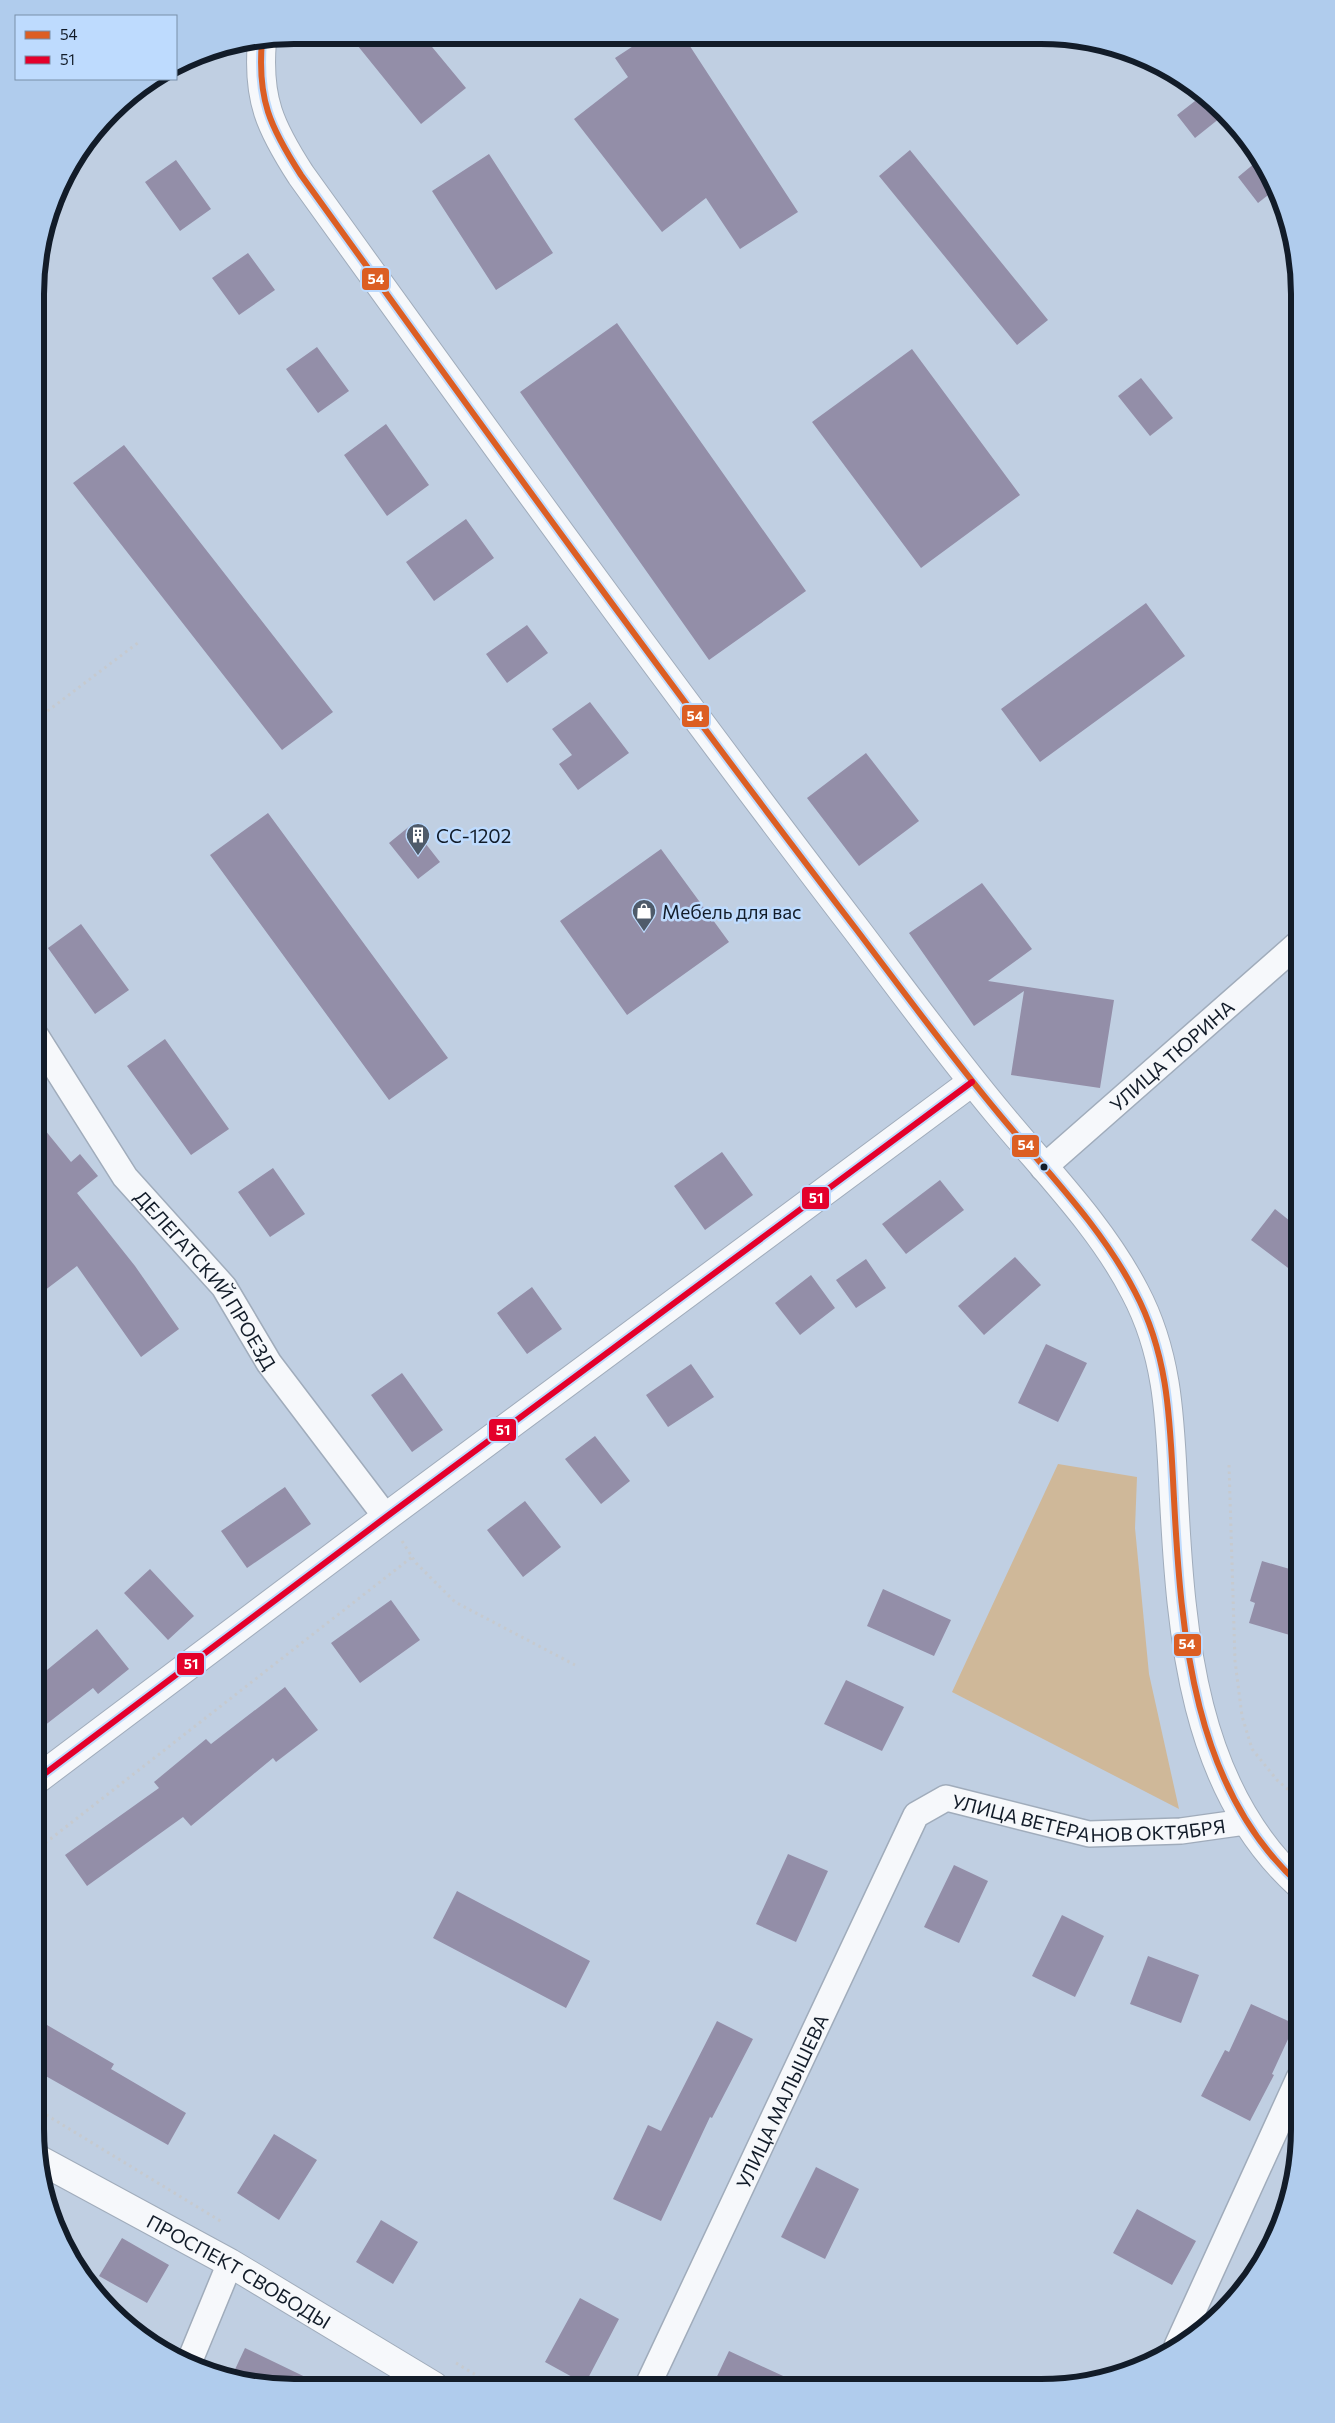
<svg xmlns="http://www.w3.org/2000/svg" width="1335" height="2423" viewBox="0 0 1335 2423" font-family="Commissioner,sans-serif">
<rect width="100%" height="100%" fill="#c0cfe2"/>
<path fill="#cfb899" d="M1058,1464l79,13 -2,51 14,146 30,135 -227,-117z"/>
<path fill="#938ea8" d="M349,35l74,1 43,52 -45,36z
M647,37h37l114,175 -58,37 -34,-51 -44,34 -88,-113 54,-42 -13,-19z
M1204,94l8,5 13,15 -30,24 -18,-23z
M910,150l138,170 -31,25 -138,-169z
M489,154l64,99 -57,37 -64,-99z
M1261,158l15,31 -18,14 -20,-26z
M176,160l35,49 -31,22 -35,-49z
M248,253l27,37 -36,25 -27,-37z
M617,323l189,268 -97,69 -189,-268z
M317,347l32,44 -31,22 -32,-44z
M912,349l108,146 -99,73 -109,-146z
M1141,378l32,40 -23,18 -32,-40z
M386,424l43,61 -42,31 -43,-61z
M124,445l209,267 -51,38 -209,-267z
M466,519l28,39 -60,43 -28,-39z
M1146,603l39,53 -145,106 -39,-53z
M527,625l21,28 -41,30 -21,-29z
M590,702l39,51 -51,37 -19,-26 13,-9 -20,-26z
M866,753l53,68 -60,45 -52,-68z
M268,813l180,245 -59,42 -179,-245z
M411,825l29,37 -22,17 -29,-36z
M661,849l68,93 -102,73 -67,-94z
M982,883l50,66 -44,32 126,19 -14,88 -89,-13 13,-84 -50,35 -65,-93z
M81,924l48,66 -34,24 -47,-66z
M165,1039l64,90 -38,26 -64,-89z
M36,1119l35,43 9,-8 18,22 -21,17 58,73 44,63 -38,28 -64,-91 -41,31z
M722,1152l31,43 -48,35 -31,-44z
M273,1168l32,46 -35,23 -32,-45z
M940,1180l24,30 -58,44 -24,-30z
M1275,1209l25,20v48l-49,-37z
M1015,1257l26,28 -57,50 -26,-29z
M866,1259l20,29 -30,20 -20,-28z
M811,1275l24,33 -35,27 -25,-32z
M532,1287l30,42 -35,25 -30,-41z
M1046,1344l41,19 -29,59 -40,-19z
M691,1364l23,33 -46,30 -22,-32z
M402,1373l41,57 -31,22 -41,-57z
M595,1436l35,45 -29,23 -36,-45z
M285,1487l26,37 -64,44 -26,-37z
M525,1501l36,46 -38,30 -36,-47z
M1262,1561l38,11v66l-51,-15 6,-20 -5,-2z
M150,1569l44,47 -26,24 -44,-47z
M883,1589l68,31 -17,36 -67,-30z
M391,1600l29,40 -60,43 -29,-40z
M97,1629l32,40 -31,25 -5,-6 -58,45 1,-54z
M846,1680l58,27 -22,44 -58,-27z
M285,1687l33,43 -42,32 -3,-4 -82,68 -8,-9 -96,69 -22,-31 94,-67 -5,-6 52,-43 5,5z
M788,1854l40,17 -32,71 -40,-18z
M954,1865l34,16 -29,62 -35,-16z
M457,1891l133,70 -24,47 -133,-70z
M1062,1915l42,21 -29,61 -43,-21z
M1148,1956l51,19 -18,48 -51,-19z
M1251,2004l44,20 -23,50 2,1 -24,46 -49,-25 24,-46 4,2z
M35,2018l79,46 -3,5 75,44 -18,32 -133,-75z
M717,2021l36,18 -41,79 -2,-1 -49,104 -48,-22 35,-74 13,6z
M274,2134l43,26 -38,60 -42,-27z
M816,2167l43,22 -34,70 -44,-22z
M1137,2209l59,32 -24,44 -59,-32z
M381,2220l37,22 -25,42 -37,-22z
M122,2238l47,27 -22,38 -48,-27z
M580,2298l39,21 -34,65 -40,-22z
M245,2348l79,38h-65l-28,-8z
M729,2351l78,36h-95z"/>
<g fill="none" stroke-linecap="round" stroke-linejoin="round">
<g stroke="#a0acbb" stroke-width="28">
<g id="minor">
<path id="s1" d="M36,1036l89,141 99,110 45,76 117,154"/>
<path id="s2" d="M1043,1168l257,-226"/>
<path d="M1177,2346l122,-268"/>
<path d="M188,2365l42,-102"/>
<path id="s3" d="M647,2387l269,-572 30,-17 143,36 92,-3 64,-9"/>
</g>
</g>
<g stroke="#a0acbb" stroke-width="30">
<g id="tertiary">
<path d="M262,41c-5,58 8,86 39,134 182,253 365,506 555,754 47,62 93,125 143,185 47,57 102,112 136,178 35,66 35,134 39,207 7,135 19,290 126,386"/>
<path d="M35,1781l351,-264 586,-435"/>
<path id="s4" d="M40,2160l190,103 204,123"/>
</g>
</g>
<path stroke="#c6cacf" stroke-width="3" stroke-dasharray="2.5 4" stroke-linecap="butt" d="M37,719l102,-77
M1229,1465l6,196 7,55 10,33 25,31 23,20
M402,1541l14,22 39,39 120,63
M35,1851l377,-294
M35,2108l187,114
M456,2363l38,23"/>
<use href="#minor" stroke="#f6f8fb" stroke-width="25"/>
<use href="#tertiary" stroke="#f6f8fb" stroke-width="28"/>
<g stroke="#bedbfe" stroke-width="10">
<path id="bus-1" d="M262,41c-5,58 8,86 39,134 182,253 365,506 555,754 47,62 93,125 143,185 47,57 102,112 136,178 35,66 35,134 39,207 7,135 19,290 126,386"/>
</g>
<g stroke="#bedbfe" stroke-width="10">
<path id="bus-2" d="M35,1781l351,-264 586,-435"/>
</g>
<use href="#bus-1" stroke="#dc5e23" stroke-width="6"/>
<use href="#bus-2" stroke="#e4002b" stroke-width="6"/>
</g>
<defs>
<g id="building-pin" transform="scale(1.25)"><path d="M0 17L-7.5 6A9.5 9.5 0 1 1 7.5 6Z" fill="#4f5b6a" stroke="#bedbfe"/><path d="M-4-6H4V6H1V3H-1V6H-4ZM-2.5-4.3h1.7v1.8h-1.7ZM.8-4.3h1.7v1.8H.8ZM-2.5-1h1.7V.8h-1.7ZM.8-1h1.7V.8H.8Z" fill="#fff"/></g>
<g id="shop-pin" transform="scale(1.25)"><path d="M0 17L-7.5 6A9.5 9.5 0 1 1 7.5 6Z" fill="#4f5b6a" stroke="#bedbfe"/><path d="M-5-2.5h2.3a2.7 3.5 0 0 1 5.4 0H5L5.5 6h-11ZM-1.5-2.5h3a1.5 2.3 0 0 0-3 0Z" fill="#fff"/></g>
</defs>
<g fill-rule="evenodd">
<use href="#building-pin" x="418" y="835"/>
<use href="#shop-pin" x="644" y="911"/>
</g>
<circle fill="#121c29" stroke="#bedbfe" stroke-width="2" cx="1044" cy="1167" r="4.5"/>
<g text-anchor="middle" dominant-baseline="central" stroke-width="5" stroke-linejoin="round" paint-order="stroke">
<g font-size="19" fill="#121c29" stroke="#bedbfe" text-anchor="start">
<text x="436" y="835">СС-1202</text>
<text x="662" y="911">Мебель для вас</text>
</g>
<g font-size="19" fill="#121c29" stroke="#bedbfe">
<text stroke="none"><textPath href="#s2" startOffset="171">УЛИЦА ТЮРИНА</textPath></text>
<text stroke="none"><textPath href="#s1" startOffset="298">ДЕЛЕГАТСКИЙ ПРОЕЗД</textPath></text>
<text stroke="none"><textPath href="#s3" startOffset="812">УЛИЦА ВЕТЕРАНОВ ОКТЯБРЯ</textPath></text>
<text stroke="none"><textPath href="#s3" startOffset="316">УЛИЦА МАЛЫШЕВА</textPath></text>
<text stroke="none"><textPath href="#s4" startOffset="228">ПРОСПЕКТ СВОБОДЫ</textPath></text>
</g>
</g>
<path d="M0 0H1335V2423H0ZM294 44H1041A250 250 0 0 1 1291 294V2129A250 250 0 0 1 1041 2379H294A250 250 0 0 1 44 2129V294A250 250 0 0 1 294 44Z" fill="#b0cced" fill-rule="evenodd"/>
<path fill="none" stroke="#121c29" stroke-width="6" d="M294 44H1041A250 250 0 0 1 1291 294V2129A250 250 0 0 1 1041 2379H294A250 250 0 0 1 44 2129V294A250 250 0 0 1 294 44Z"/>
<g stroke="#bedbfe" stroke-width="2">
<rect x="361" y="267" width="29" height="24" rx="5" fill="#dc5e23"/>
<rect x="681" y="704" width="29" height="24" rx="5" fill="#dc5e23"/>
<rect x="1011" y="1134" width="29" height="24" rx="5" fill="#dc5e23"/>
<rect x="801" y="1186" width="29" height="24" rx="5" fill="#e4002b"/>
<rect x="488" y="1418" width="29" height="24" rx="5" fill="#e4002b"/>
<rect x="1173" y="1633" width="29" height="24" rx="5" fill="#dc5e23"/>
<rect x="176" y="1652" width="29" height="24" rx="5" fill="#e4002b"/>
</g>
<g font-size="14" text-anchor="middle" font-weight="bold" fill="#fff">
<text x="376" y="284">54</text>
<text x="695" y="721">54</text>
<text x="1026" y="1150">54</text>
<text x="816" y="1203">51</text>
<text x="503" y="1435">51</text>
<text x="1187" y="1649">54</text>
<text x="191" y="1669">51</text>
</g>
<rect x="15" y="15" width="162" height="65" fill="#bedbfe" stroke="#798fa9"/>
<rect x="25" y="31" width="25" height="8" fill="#dc5e23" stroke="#798fa9"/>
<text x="60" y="40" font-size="15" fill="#121c29">54</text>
<rect x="25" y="56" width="25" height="8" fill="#e4002b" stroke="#798fa9"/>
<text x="60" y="65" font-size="15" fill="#121c29">51</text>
</svg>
